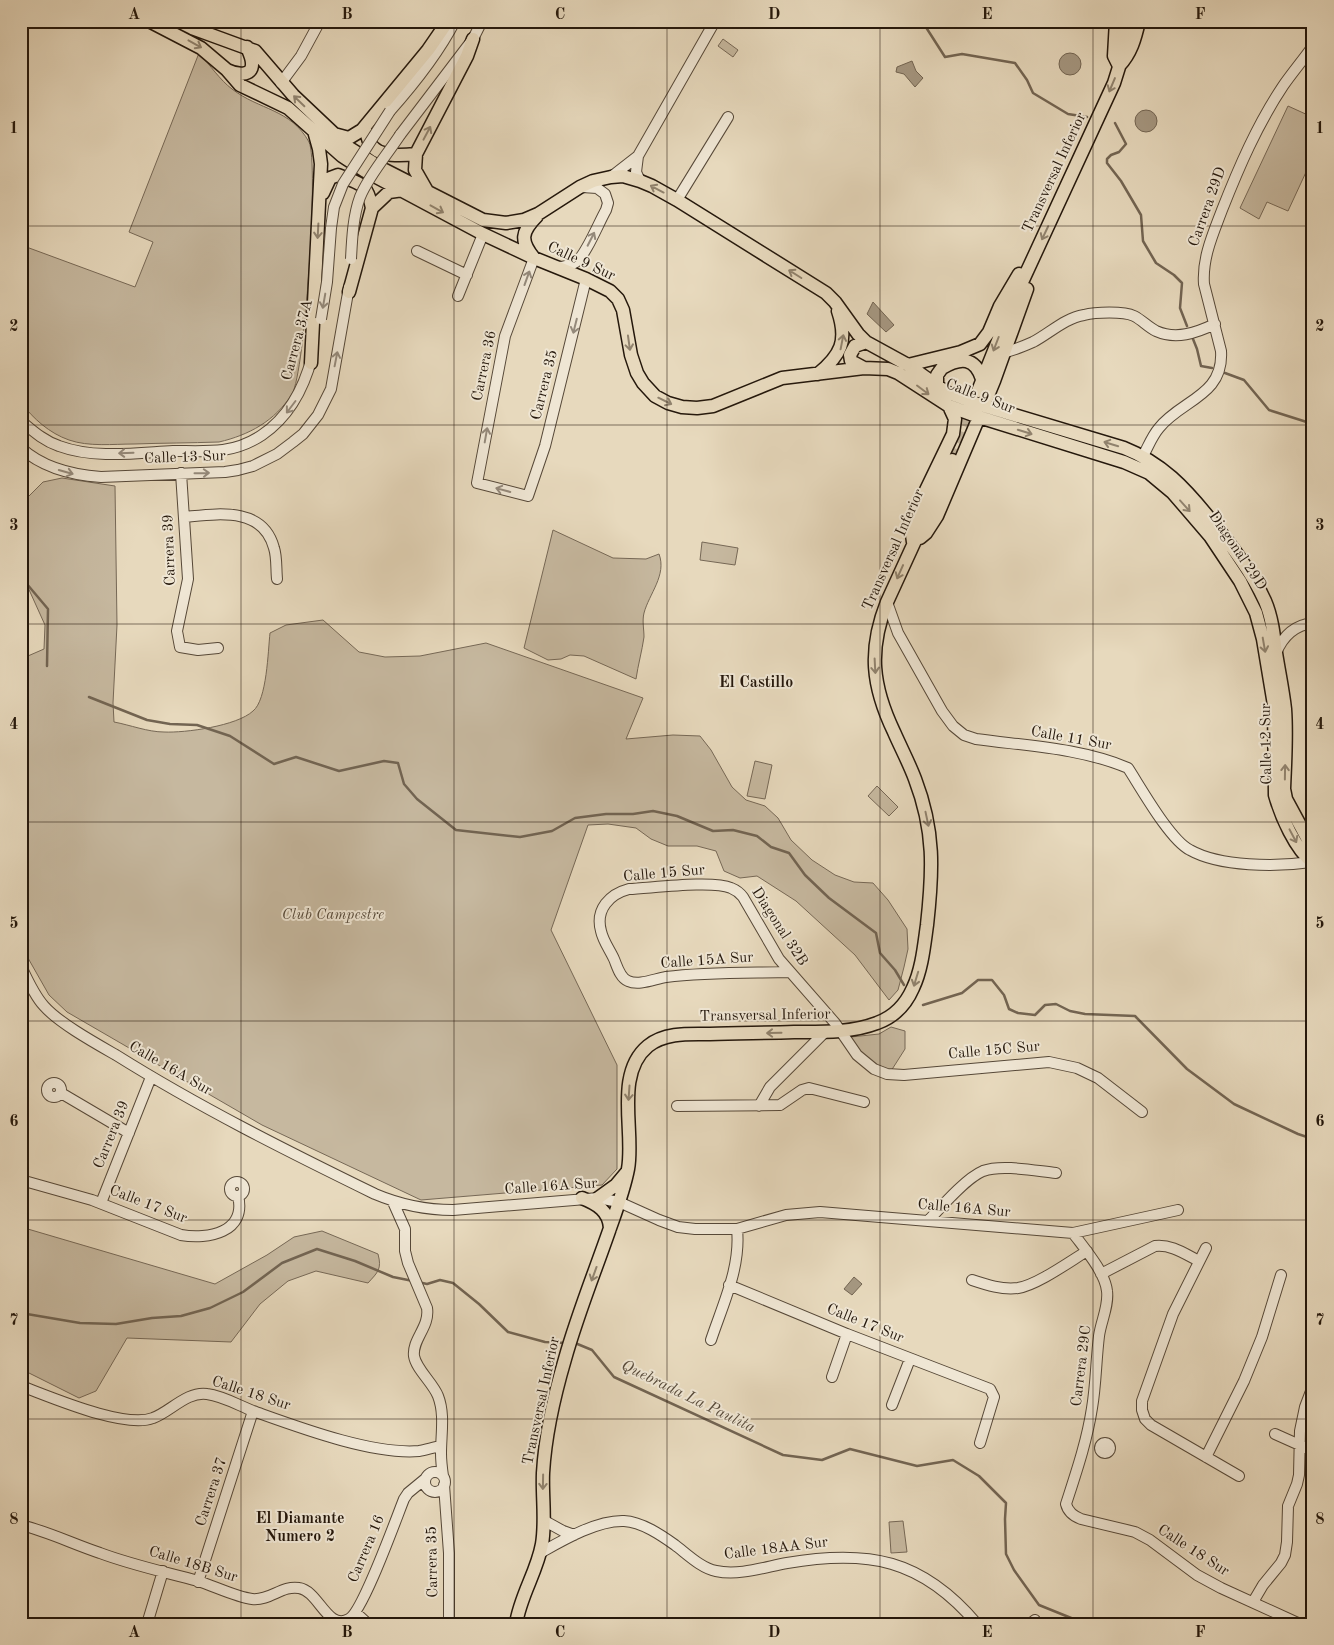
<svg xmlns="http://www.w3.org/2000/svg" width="1334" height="1645" viewBox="0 0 1334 1645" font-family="'Old Standard TT',serif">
<rect width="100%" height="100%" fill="#e7d9bd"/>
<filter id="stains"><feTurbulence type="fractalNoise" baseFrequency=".004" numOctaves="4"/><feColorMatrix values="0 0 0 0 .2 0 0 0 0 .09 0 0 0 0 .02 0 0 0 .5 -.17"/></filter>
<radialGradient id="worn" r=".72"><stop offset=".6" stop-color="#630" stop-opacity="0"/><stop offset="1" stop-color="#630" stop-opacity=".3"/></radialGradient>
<path fill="#c6b89f" stroke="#766856" d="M723,39l15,11 -5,7 -15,-11z
M199,53c11,12 21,27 33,36 27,21 59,20 77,53 10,20 -4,231 -17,252 -17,27 -43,41 -73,48 -29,1 -57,1 -85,2 -21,0 -45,3 -65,-4 -20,-7 -35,-21 -48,-37v-158l114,42 18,-45 -24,-10z
M1288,106l22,10 -3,5 6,3v33l-25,54 -21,-9 -8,17 -19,-11z
M62,478l53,8 2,139 -4,78 1,19c16,3 34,10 50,10 21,1 73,-6 89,-21 14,-11 15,-60 17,-78l16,-8 37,-5 36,32 26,5 35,-1 66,-13 157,55 -17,41 47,-4 27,1 11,14 21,37 14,13 19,6 13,12 13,22 21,20 23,15 19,7 19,1 15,17 19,29 1,20 -4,18 -6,23 -9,10 -34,-45 -59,-54 -39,-25 -17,2 -16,-7 -8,-20 -19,-5h-29l-17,-7 -15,-11 -28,-4 -20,1 -37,105 66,135v104l-15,16 -181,15 -159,-75 -195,-113 -18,-17 -25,-44 -3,-7v-285l23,-10 1,-24 -24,-53v-68l22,-22z
M553,530l60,28 33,1 13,-5c8,21 -10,40 -15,59 -2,8 0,16 0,24 -2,14 -6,28 -8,42l-52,-23 -14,-1 -9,4 -13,1 -24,-12z
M702,542l36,6 -3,17 -35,-5z
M755,761l17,4 -7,34 -18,-3z
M877,786l21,21 -9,9 -21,-20z
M891,1027l14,4v18l-14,22c-22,-7 -28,-14 -40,-34l28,-3z
M21,1227l194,57 52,-29 27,-18 28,-6 56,23c4,15 0,18 -10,29l-52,-12 -28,10 -28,23 -29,38 -104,-4 -31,53 -17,7 -58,-29z
M903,1521l4,31 -16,1 -2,-31z"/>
<path fill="#a59781" stroke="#726452" d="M1059 64a11 11 0 1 1 22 0a11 11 0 1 1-22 0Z
M912,61l4,10 7,7 -8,9 -11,-13 -8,-2 1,-5z
M1135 121a11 11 0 1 1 22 0a11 11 0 1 1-22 0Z
M873,302l21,23 -8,7 -19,-18z
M854,1277l8,7 -10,11 -8,-6z"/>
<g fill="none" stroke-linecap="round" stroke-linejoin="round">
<path stroke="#726452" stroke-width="2.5" d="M922,21l23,36 17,-3 53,9 12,17 6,13 35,21 19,3
M1115,123l11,21 -7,8 -8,3 -4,4v4l14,18 20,34 2,26 13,22 18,12 8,8 -2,25 7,18
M1193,339l4,10 4,17 11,2
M1225,373l19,7 25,30 44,14
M21,577l27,32 -1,57
M89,697l58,23 23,4 27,1 33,11 44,28 22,-7 43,14 45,-10 14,2 6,21 13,15 39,31 64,7 32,-6 23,-13 31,-4h27l20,-3 24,5 36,15 20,-1 24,6 14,11 18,6 16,22 24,23 47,35 4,20 15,17 9,15
M923,1005l39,-12 16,-13h14l12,15 5,14 9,4 17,2 10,-10 11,-1 14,7 15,3 50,2 52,53 47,35 64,30 15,5
M418,1282l9,2 13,-4 13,3 26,21 29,28 37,10 22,1
M21,1313l59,10 36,1 36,-6 29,-2 29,-8 33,-16 39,-29 35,-14 38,12 38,16 20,4
M575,1343l17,7 22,27 169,78 39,5 28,-11 67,17 36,-6 26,16 27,27 -1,16 1,35 8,16 25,35 47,19"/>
<path stroke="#c0b29a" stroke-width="12" stroke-dasharray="12 6" stroke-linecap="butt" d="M952,460l21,-55"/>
<g stroke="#564838" stroke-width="12">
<path id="minor" d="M281,83l20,-27 19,-35
M390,111c24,-27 48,-57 65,-90
M400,135l73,-96 9,-18
M611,177l27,-21
M640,181l-4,-9 2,-16 77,-135
M677,200l51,-83
M417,251l50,24
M534,258l-29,78 -28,147 51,13 17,-50 41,-167
M557,267c6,0 13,-1 19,-5 10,-7 23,-40 30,-52l2,-7 -3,-9 -8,-6 -15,-1
M458,296l25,-62
M1005,352c10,-2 19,-6 28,-10 17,-9 32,-24 51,-27 11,-3 40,-4 50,1 8,4 14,11 22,15 20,9 40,2 59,-7
M21,421c12,10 23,20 38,25 35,13 77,7 114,5 16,0 34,1 50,-1 14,-2 27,-7 39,-15 28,-19 42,-47 50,-78
M21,448c22,20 51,27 80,29l124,-5 13,-2 15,-4 24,-12 16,-12 10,-8 15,-19 13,-26 18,-102
M1143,456c5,-9 9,-20 16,-28 22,-28 65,-32 62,-77l-17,-67c-2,-26 9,-50 18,-74 17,-43 35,-85 61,-124 9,-13 20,-26 30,-40
M181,473l7,106 -11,52 3,16 18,3 20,-2
M184,517c33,-3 79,-11 90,31 3,9 2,21 3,31
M887,602l11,31 44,78 11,15 11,9 12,4c51,7 105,9 152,29 13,20 42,72 62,82 30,17 87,17 121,12
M1276,653c7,-17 18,-28 37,-30
M21,966c6,13 13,29 23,40 15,17 51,37 72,49 83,52 171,96 259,139 26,11 50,16 78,16l145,-12 21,4 40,18 19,7 17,2h42l49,-14 34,-3 253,21 105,-23
M789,972c-41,1 -83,0 -123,5 -12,2 -27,9 -38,4 -8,-3 -11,-15 -14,-22 -4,-9 -11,-18 -13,-28 -6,-22 9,-37 28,-42 23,-1 84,-9 102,-1 5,2 9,5 12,9l36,62 56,64 22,32 17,14 13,5 17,1 145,-13 28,6 21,10 44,34
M47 1090a7 7 0 1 1 14 0a7 7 0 1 1-14 0Z
M61,1093l68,40
M677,1106l103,-1 22,-15 7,-2 55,14
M759,1106l11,-19 55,-55
M21,1180l71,20 89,35c27,5 66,-3 57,-39
M230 1189a7 7 0 1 1 14 0a7 7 0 1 1-14 0Z
M393,1202l12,27v22l3,12 19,45c3,19 -15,31 -13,48 2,13 19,27 24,40 7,18 3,38 3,57 0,8 1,16 2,23
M101,1203l50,-126
M928,1221c13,-14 38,-43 55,-50 19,-7 53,0 73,2
M1073,1233c11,15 32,39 34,58 2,15 -6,30 -8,45 -3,24 -3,49 -7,72 -5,33 -16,65 -26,96 2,8 7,12 15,15l54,13 15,8 47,35 24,13 79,36
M1206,1248l-33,66 -31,87v9l3,9 6,6 88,51
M1101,1274l54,-28c16,-2 30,8 44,15
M972,1280c15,5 30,10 46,8 19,-3 51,-26 69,-37
M729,1285l118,49 143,55 4,8 -14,46
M711,1340c12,-36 30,-73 26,-111
M832,1377l15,-43
M21,1386c30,11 103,43 132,32 17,-6 34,-27 54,-24 16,2 31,11 46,17 45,16 119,44 166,40 7,-1 15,-4 22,-5
M892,1405l18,-46
M1275,1434l38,17
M1100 1448a5 5 0 1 1 10 0a5 5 0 1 1-10 0Z
M1206,1457l38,-76 18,-44 19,-62
M425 1482a10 10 0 1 1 20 0a10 10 0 1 1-20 0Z
M444,1485l5,68v71
M543,1520l20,11 11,4
M21,1525c28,7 52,19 79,28 32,12 65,19 98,28 16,5 38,16 54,18 18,2 30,-14 47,-11 20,3 28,43 50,31 14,-8 47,-100 55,-120l4,-6 17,-14
M540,1553c23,-13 57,-33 84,-32 18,1 37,14 51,24 12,9 26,23 41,26 23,5 49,-4 71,-8 81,-14 135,-4 190,61
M198,1582l55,-171
M1253,1602l10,-17 18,-22 4,-8 2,-13 1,-36 9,-22 2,-9 1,-44 5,-24 8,-21
M356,1613l12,11
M147,1624l16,-53
M1030,1624l5,-4"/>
</g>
<g stroke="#25180c" stroke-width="15">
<path id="major" d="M149,21l52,27 26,22 13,15 48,23 54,48 23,15 118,63 51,24 52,21 24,12 8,8 5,11 8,45 6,18 6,10 12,13 13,7 14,4 15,1 16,-2 69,-28 82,-10 24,1 10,4 51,33 30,11 145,45 25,11 24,20 37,43 30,45 16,32 7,26 11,66 1,90c6,21 20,54 38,68
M178,21l14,7 63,23 38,44 55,52 35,22 100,51 23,3 18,-3 14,-6 42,-27 13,-6 18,-4 12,-1 17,5 12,5 25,14 149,93 9,9 23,32 8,8 42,23 38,27 35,13 143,43c38,15 61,40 86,71 20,25 42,53 55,82 7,16 9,35 11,52 3,19 7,38 9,56 2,27 0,53 -1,80l2,10 27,50
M1116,21l-2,35 5,10c12,-13 16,-27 20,-45
M227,70c8,4 26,8 25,-7 0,-5 -3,-11 -5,-16
M367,133c2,25 30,23 49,21
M334,134l15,4 13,-8 66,-80 20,-29
M427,191l-12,-21 1,-16 51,-98 6,-17
M323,193l7,-15 8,-3c23,9 29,8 34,33
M534,258c-14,-17 -13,-26 3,-42
M349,292l23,-84 17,-16 14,-2
M311,363l10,-199 -2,-15 -5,-18
M908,365l53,-13 19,-8 9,-12 11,-26 19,-32
M864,368l-13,-7 -1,-6 5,-9 11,-4
M818,374c23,-19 30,-33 20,-63
M937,386v-11l5,-7c19,-11 33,-11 40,11
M978,391l39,-98 97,-210 5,-16 9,-46
M981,405l6,-7 7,-17 33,-92
M920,538l6,-5 11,-17 42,-99
M913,542l-2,-14 3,-13 39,-81 2,-15 -6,-13
M582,1198c15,6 27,13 28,30
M598,1198l18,-13 10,-12
M516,1624c4,-28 21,-52 26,-80 4,-23 0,-47 1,-71 2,-35 12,-80 22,-114 12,-43 29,-85 44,-128 7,-20 15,-41 19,-62 7,-37 -14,-95 20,-123 17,-14 42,-12 62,-12 28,-1 56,-1 84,-2 28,0 57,1 83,-9 17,-6 29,-19 36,-35 9,-19 11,-42 14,-63 6,-54 8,-94 -12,-146 -6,-16 -14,-31 -21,-47 -22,-46 -26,-82 -7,-130l65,-142"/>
</g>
<use href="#minor" stroke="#efe6d4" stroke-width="10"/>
<use href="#major" stroke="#e7d9bd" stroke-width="12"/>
<g stroke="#564838" stroke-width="12" stroke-linecap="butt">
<path id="minor-bridge" d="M351,259c1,-20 2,-43 9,-62 9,-22 27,-42 40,-62
M321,319l6,-37 4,-54 3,-21 9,-23 47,-73"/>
</g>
<use href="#minor-bridge" stroke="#efe6d4" stroke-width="10"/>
</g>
<defs><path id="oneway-shaft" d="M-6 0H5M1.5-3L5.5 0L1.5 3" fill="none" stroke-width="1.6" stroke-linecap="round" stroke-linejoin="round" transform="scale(1.25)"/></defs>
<g stroke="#90826d">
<use href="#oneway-shaft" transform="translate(195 44) rotate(29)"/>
<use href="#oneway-shaft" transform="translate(1112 85) rotate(113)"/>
<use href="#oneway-shaft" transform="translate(299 101) rotate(-136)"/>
<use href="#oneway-shaft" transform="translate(427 133) rotate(-62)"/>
<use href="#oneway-shaft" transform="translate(657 189) rotate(-152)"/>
<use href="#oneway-shaft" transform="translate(437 209) rotate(29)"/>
<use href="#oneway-shaft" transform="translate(318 231) rotate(93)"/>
<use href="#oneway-shaft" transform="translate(1045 233) rotate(115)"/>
<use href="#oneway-shaft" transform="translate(795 274) rotate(-148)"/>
<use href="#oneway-shaft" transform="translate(842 342) rotate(-79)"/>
<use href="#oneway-shaft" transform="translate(629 343) rotate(82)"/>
<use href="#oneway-shaft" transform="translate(996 344) rotate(111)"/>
<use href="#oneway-shaft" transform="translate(923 390) rotate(37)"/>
<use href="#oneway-shaft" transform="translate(665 401) rotate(26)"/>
<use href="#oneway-shaft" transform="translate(1025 432) rotate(17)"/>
<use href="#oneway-shaft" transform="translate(1111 444) rotate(-163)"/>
<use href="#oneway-shaft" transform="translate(1185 506) rotate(48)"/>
<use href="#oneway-shaft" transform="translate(900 572) rotate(114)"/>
<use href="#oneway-shaft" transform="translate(1264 645) rotate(80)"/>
<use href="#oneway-shaft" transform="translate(875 666) rotate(87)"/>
<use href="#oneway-shaft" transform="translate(1285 772) rotate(-89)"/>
<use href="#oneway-shaft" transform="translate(927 819) rotate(78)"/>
<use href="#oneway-shaft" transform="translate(1293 836) rotate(62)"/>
<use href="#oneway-shaft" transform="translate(916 979) rotate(107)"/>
<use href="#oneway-shaft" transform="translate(774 1033) rotate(179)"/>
<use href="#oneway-shaft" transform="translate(629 1093) rotate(94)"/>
<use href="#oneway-shaft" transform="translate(594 1274) rotate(110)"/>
<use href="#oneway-shaft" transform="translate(543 1482) rotate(91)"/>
</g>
<g stroke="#94897a">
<use href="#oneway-shaft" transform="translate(591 239) rotate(-63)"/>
<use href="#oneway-shaft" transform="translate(527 278) rotate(-70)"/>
<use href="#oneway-shaft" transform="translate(324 301) rotate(100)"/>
<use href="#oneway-shaft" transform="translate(575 326) rotate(104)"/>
<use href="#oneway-shaft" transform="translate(336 359) rotate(-79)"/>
<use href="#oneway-shaft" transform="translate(291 407) rotate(127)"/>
<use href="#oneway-shaft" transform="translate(486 435) rotate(-80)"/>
<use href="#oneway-shaft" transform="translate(126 453) rotate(178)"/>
<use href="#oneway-shaft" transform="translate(66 472) rotate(16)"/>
<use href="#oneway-shaft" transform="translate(202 473) rotate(-1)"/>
<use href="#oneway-shaft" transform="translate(503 490) rotate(-165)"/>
</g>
<path fill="none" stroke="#25180c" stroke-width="1" stroke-opacity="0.55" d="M241,21v1603M454,21v1603M667,21v1603M880,21v1603M1093,21v1603M21,226h1292M21,425h1292M21,624h1292M21,822h1292M21,1021h1292M21,1220h1292M21,1419h1292"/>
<g text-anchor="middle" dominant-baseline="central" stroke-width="4" stroke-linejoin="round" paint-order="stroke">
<g font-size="15" fill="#25180c" stroke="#efe6d4">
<text transform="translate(1055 173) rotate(-65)">Transversal Inferior</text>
<text transform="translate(1208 207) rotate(-70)">Carrera 29D</text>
<text transform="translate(581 262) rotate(25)">Calle 9 Sur</text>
<text transform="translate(298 340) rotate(-75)">Carrera 37A</text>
<text transform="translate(485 366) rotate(-78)">Carrera 36</text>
<text transform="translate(545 385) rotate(-76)">Carrera 35</text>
<text transform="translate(980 397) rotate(21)">Calle 9 Sur</text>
<text transform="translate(185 458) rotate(-2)">Calle 13 Sur</text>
<text transform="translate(170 550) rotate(-92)">Carrera 39</text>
<text transform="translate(894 550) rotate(-66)">Transversal Inferior</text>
<text transform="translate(1237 551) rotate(56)">Diagonal 29D</text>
<text transform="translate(1071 739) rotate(10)">Calle 11 Sur</text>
<text transform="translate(1267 744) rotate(-91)">Calle 12 Sur</text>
<text transform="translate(664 874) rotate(-5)">Calle 15 Sur</text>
<text transform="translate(779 927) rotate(57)">Diagonal 32B</text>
<text transform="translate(707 961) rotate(-4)">Calle 15A Sur</text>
<text transform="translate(765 1016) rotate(-1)">Transversal Inferior</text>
<text transform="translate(994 1051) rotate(-5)">Calle 15C Sur</text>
<text transform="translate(170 1069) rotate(30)">Calle 16A Sur</text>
<text transform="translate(112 1135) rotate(-68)">Carrera 39</text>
<text transform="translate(551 1187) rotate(-4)">Calle 16A Sur</text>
<text transform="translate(148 1205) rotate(21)">Calle 17 Sur</text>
<text transform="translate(964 1209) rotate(5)">Calle 16A Sur</text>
<text transform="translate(865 1324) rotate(22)">Calle 17 Sur</text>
<text transform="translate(1082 1366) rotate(-83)">Carrera 29C</text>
<text transform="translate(251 1394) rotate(18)">Calle 18 Sur</text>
<text transform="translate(542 1401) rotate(-78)">Transversal Inferior</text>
<text transform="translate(212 1492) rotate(-72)">Carrera 37</text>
<text transform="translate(367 1549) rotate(-67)">Carrera 16</text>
<text transform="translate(776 1549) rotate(-7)">Calle 18AA Sur</text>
<text transform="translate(1193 1551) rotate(33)">Calle 18 Sur</text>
<text transform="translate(433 1562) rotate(-91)">Carrera 35</text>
<text transform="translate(193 1565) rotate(17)">Calle 18B Sur</text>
</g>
<g font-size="15" font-style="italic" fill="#554838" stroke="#efe6d4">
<text x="333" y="915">Club Campestre</text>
</g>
<g font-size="16" font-weight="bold" fill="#25180c" stroke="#efe6d4">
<text x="756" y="683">El Castillo</text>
<text x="300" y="1519">El Diamante<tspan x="300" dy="18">Numero 2</tspan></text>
</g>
<g font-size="16" font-style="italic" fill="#584b3b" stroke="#efe6d4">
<text transform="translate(688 1397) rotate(26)">Quebrada La Paulita</text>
</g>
</g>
<rect width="1334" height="1645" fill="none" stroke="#e7d9bd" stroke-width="55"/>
<rect x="28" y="28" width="1278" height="1590" fill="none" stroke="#25180c" stroke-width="2"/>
<g font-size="16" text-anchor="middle" font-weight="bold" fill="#25180c">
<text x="134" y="19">A</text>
<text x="347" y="19">B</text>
<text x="560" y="19">C</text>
<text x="774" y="19">D</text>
<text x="987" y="19">E</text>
<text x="1200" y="19">F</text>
<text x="14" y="133">1</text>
<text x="1320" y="133">1</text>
<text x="14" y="331">2</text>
<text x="1320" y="331">2</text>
<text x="14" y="530">3</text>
<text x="1320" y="530">3</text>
<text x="14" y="729">4</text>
<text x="1320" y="729">4</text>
<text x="14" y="928">5</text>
<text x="1320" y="928">5</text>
<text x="14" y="1126">6</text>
<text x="1320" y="1126">6</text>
<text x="14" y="1325">7</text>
<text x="1320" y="1325">7</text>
<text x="14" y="1524">8</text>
<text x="1320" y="1524">8</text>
<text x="134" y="1637">A</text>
<text x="347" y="1637">B</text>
<text x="560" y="1637">C</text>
<text x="774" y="1637">D</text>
<text x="987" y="1637">E</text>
<text x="1200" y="1637">F</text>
</g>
<rect width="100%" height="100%" filter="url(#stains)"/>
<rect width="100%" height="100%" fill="url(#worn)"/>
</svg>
